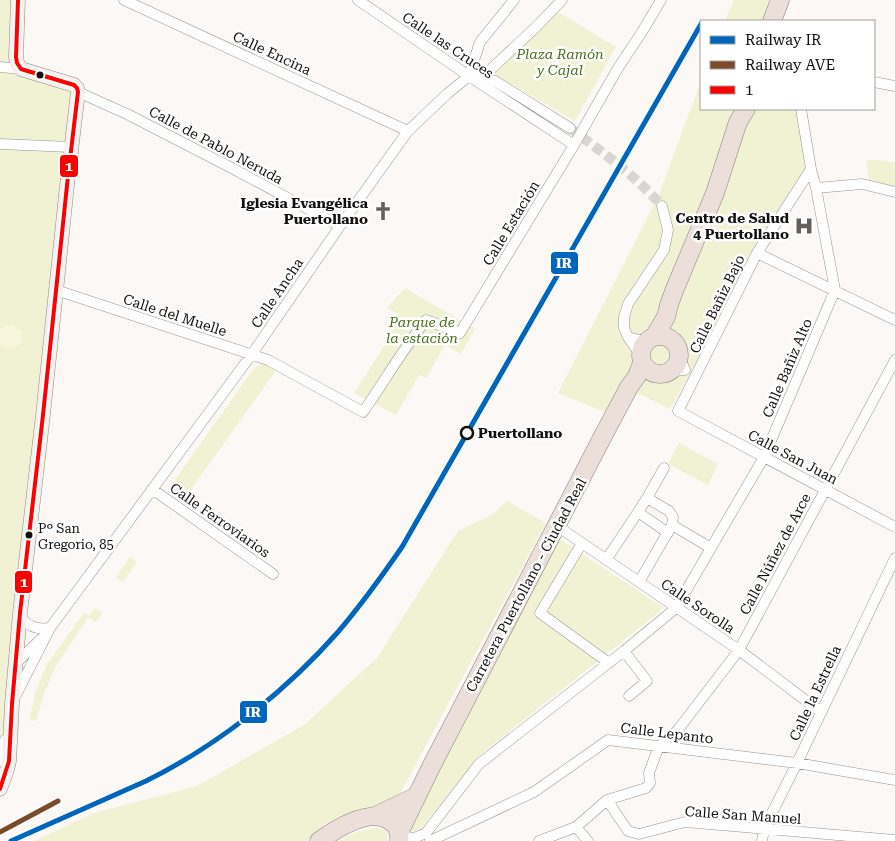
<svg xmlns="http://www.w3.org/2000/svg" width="895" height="841" viewBox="0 0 895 841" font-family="'Roboto Serif',serif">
<rect width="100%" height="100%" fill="#fcf8f5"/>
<path fill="#f0f2d3" d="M0,0h18l-5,65 61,20 -66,615 -8,61z
M734,0h46l-8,21h-47z
M553,9l63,38 -41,74 -86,-50z
M701,81v28h100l10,60 -66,98 -47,93 -28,49 -49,-24 -17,27 -46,-19 100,-196z
M866,160h11l18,2v30l-25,-6z
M405,288l70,41 -14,25 -16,-9 -19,33 -7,-3 -23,40 -42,-22 34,-53 -3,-1 5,-8 2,1 4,-8 -1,-1 4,-9 -12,-6z
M268,360l12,5 -98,137 -15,-11 87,-123z
M679,443l39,21 -10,21 -40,-21z
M507,501l39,22 -150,278 -71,23 -18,17h-273l60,-28 103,-27 107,-61 73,-67 81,-127 35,-17z
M558,538l106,70 -183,146 -59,74 -10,4v-10z
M130,557l7,5 -14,20 -7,-5z
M95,608l7,5 -6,9 -8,-5 -33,51 -11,26 -8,27 -7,-1 7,-30 11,-26 37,-51 5,3z
M376,827l5,1 6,4 1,9h-50l16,-8z"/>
<path fill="#f8f6dd" d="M5,325h8l7,5c6,15 -8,25 -20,14v-14z"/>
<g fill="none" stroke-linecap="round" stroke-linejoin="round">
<path stroke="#d9d5d3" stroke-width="10" stroke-dasharray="10 5" stroke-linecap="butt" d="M570,128c32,24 66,48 92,78"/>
<g stroke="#969493" stroke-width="11">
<path id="minor" d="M124,0l284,131
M358,0l111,76 105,69
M0,67l21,2
M469,76l11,-34 34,-42
M472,77l23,4 75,47
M874,82l21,4
M78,92l49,22 101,52 112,60
M801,109l10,60 5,19 19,102
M0,144l71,3
M811,169l-54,84 -79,158 217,116
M816,188l46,-4 33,8
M757,253l138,67
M56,290l212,70 95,52c21,-30 40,-63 63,-92l34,13 114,-188 44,-77 24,-36 19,-32
M628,337l18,5
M640,354l-12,-17 -4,-9v-11l4,-13 36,-54 4,-20 -6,-24
M679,356l6,14
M671,371l14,-1
M152,489l121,85
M647,498l17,-30
M672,525l39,23
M557,526l182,124 82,62
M582,543l-42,70 69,50
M606,560l32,-48
M639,582l33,-57 1,-8 -4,-6 -22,-13 -9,14 30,21
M20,613c4,13 17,17 30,15
M624,651l23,30 -18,15
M15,664l27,-26
M15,697l35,-69 202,-274 88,-128 68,-95 39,-37 22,-18 20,-5 47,-44 26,-27
M0,761l4,-12 1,-9
M607,800l21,31 11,3 46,-12 210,18
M576,827l12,14
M400,836l14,2 12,-5 53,-69 145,-113 52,-43 88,-151 71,-167
M430,841l104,-49 74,-52 189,23 98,17
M539,841l37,-14 31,-27 39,-12 4,-5 -1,-10 10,-27 18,-15 62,-81 156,-290
M762,841l2,-12 33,-66 98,-205"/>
</g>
<g stroke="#8d8b8a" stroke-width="15">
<path id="secondary" d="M0,789l7,-19 2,-9 3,-57 8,-91 23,-198 25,-239 10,-84 -1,-4 -3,-3 -53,-16 -4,-6 -1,-6 2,-57"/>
</g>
<g stroke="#848280" stroke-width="19">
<path id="trunk" d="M772,21l8,-21
M641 355a19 19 0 1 1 38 0a19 19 0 1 1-38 0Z
M654,337l12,-20 3,-12 5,-14 41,-98 23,-71 8,-13
M375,816l42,-20
M399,833l32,-66 172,-331 26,-49 8,-11 5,-13
M319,841c17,-12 51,-34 71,-20 7,4 10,11 9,20"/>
</g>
<use href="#minor" stroke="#fffefe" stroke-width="10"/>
<use href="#secondary" stroke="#f5f0eb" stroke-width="14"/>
<use href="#trunk" stroke="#ecded8" stroke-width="18"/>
<g stroke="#fff" stroke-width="8">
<path id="bus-1" d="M0,789l9,-28 3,-57 8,-91 23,-198 25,-239 10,-84 -1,-4 -3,-3 -53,-16 -4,-6 -1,-6 2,-57"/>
</g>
<use href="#bus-1" stroke="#f00" stroke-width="4"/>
<g stroke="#fff" stroke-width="9">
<path id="rail-1" d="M11,841l135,-60c71,-35 139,-89 192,-149 23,-27 44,-56 64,-85l299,-523"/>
</g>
<g stroke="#fff" stroke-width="9">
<path id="rail-2" d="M0,832l58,-31"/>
</g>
<use href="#rail-1" stroke="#0065bd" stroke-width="5"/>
<use href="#rail-2" stroke="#7a4b2a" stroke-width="5"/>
</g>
<defs>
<g id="church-bare" transform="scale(1.5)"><path d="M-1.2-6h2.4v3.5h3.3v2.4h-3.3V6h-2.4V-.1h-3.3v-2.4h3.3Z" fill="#636160" stroke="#fff" stroke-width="2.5" paint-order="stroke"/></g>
<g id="hospital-bare" transform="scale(1.5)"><path d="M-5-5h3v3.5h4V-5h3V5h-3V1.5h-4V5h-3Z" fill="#636160" stroke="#fff" stroke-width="2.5" paint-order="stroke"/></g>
</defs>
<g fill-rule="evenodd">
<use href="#church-bare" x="383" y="211"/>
<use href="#hospital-bare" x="804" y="226"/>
</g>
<g fill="#101010" stroke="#fff" stroke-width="2">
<circle cx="40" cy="75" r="4.5"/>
<circle cx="29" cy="535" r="4.5"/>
</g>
<circle fill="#fff" stroke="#101010" stroke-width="2.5" cx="467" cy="433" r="6"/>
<g text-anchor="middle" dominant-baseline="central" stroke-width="5" stroke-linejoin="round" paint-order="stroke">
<g font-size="13" fill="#101010" stroke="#fff" text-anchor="start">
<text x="38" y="528">Pº San<tspan x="38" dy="16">Gregorio, 85</tspan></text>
</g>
<g font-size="14" fill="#101010" stroke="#fff">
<text transform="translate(448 45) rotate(34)">Calle las Cruces</text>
<text transform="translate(272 53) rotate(25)">Calle Encina</text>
<text transform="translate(216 145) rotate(28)">Calle de Pablo Neruda</text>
<text transform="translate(511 223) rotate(-59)">Calle Estación</text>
<text transform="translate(277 293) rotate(-56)">Calle Ancha</text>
<text transform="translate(717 304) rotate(-64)">Calle Bañiz Bajo</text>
<text transform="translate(175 315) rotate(18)">Calle del Muelle</text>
<text transform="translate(787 368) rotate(-67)">Calle Bañiz Alto</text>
<text transform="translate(793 457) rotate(28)">Calle San Juan</text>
<text transform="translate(220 520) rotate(35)">Calle Ferroviarios</text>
<text transform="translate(775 554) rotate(-62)">Calle Núñez de Arce</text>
<text transform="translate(526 585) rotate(-62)">Carretera Puertollano - Ciudad Real</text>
<text transform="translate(698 606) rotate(34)">Calle Sorolla</text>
<text transform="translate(815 693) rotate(-65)">Calle la Estrella</text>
<text transform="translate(667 733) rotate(7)">Calle Lepanto</text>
<text transform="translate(743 815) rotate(4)">Calle San Manuel</text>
</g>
<g font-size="14" font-style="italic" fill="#486e19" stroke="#fff">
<text x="560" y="54">Plaza Ramón<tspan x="560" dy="16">y Cajal</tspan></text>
<text x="422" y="322">Parque de<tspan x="422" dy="16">la estación</tspan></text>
</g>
<g font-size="14" font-weight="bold" fill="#101010" stroke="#fff" text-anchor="end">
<text x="368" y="203">Iglesia Evangélica<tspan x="368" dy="16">Puertollano</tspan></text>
<text x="789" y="218">Centro de Salud<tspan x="789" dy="16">4 Puertollano</tspan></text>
</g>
<g font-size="14" font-weight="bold" fill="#101010" stroke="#fff" text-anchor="start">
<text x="478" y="433">Puertollano</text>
</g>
</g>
<g stroke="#fff" stroke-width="2">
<rect x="59" y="154" width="20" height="24" rx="5" fill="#f00"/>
<rect x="550" y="251" width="29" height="24" rx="5" fill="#0065bd"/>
<rect x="14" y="570" width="19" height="24" rx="5" fill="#f00"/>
<rect x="239" y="700" width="29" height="24" rx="5" fill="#0065bd"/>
</g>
<g font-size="14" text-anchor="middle" font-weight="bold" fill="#fff">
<text x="69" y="171">1</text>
<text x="564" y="268">IR</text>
<text x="24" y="587">1</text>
<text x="253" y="717">IR</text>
</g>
<rect x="700" y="20" width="175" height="90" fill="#ffffff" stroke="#9f9f9f"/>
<rect x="710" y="36" width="25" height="8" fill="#0065bd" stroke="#9f9f9f"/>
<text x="745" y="45" font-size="15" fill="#101010">Railway IR</text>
<rect x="710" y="61" width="25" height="8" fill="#7a4b2a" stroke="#9f9f9f"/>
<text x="745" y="70" font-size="15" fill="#101010">Railway AVE</text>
<rect x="710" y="86" width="25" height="8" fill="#ff0000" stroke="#9f9f9f"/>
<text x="745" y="95" font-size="15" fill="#101010">1</text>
</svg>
